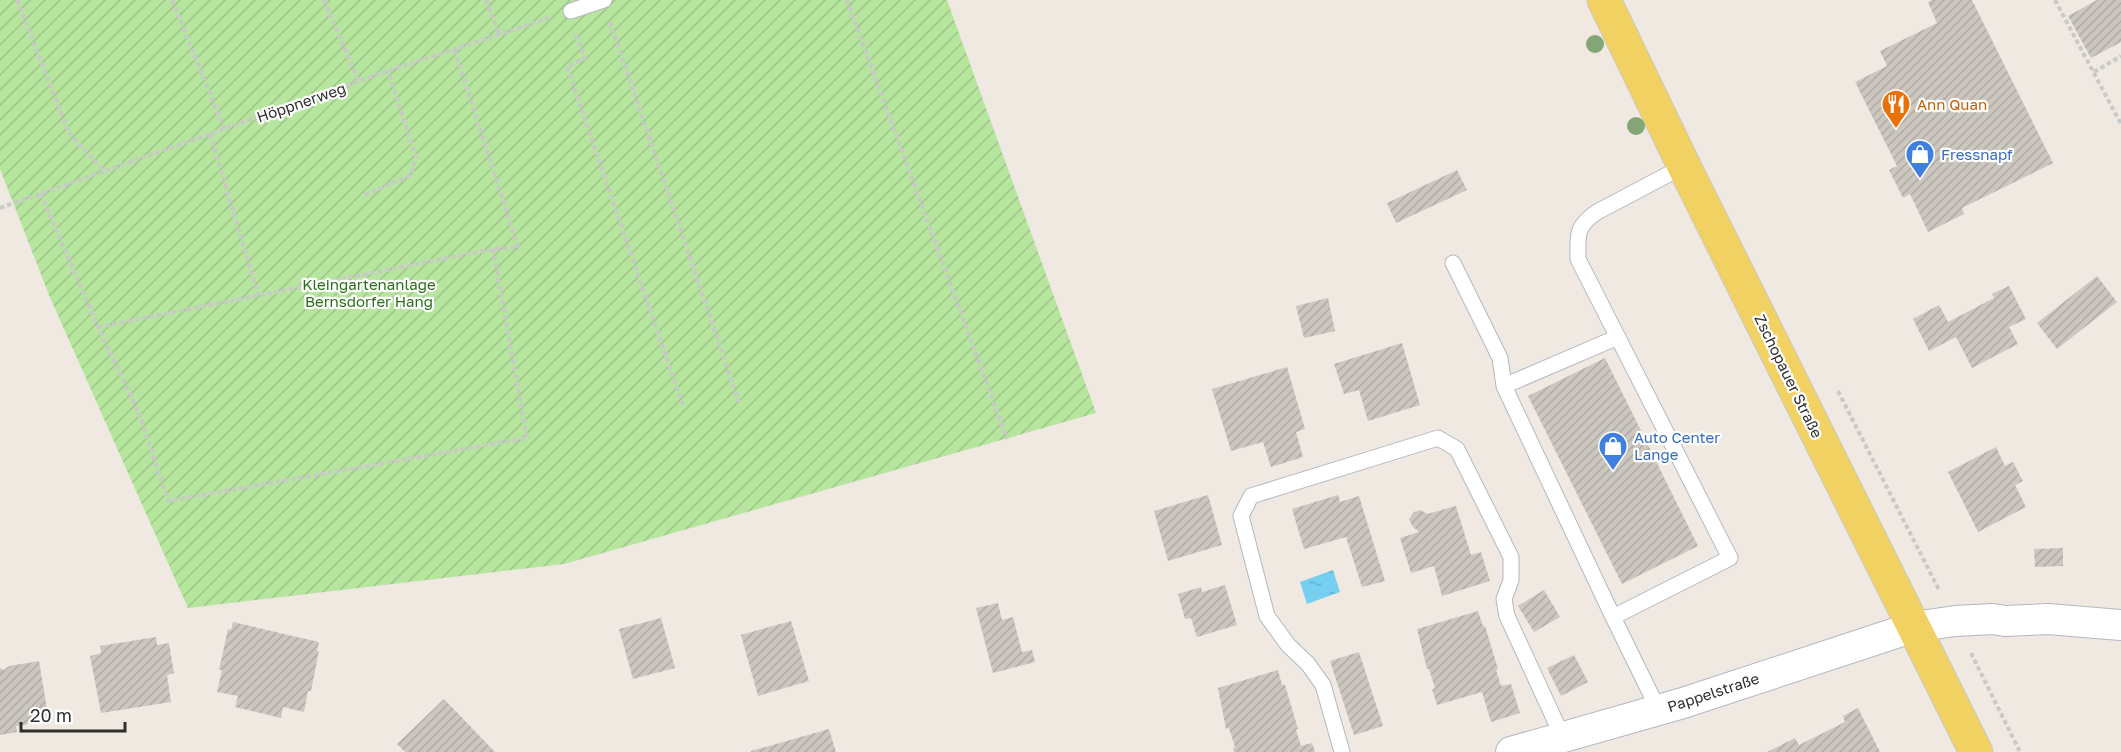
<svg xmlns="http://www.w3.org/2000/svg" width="2121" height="752" viewBox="0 0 2121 752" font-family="'Golos Text',sans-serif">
<defs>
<pattern id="garden-furrows" width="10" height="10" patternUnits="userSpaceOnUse" patternTransform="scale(1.5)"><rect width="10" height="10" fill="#b6e59e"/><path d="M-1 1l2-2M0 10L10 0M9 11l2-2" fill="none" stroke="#9dc588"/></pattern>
<pattern id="water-ripples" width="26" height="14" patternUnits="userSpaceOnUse" patternTransform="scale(1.5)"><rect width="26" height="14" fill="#75cff0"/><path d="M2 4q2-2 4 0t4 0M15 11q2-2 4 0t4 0" fill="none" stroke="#66b2ce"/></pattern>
<pattern id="building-hatch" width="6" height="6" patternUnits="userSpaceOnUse" patternTransform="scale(1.5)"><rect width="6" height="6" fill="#cbc7bf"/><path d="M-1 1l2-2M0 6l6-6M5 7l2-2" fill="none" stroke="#afaba4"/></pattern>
</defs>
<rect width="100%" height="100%" fill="#efe9e1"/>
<path fill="url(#garden-furrows)" d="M0,0h947l149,413 -532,151 -376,44 -139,-313 -49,-126z"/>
<path fill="url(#water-ripples)" d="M1333,570l7,22 -33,12 -7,-22z"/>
<path fill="url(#building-hatch)" d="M1932,0h40l81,163 -91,45 2,6 -36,18 -18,-38 -7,4 -14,-28 8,-4 -42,-84 32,-16 -7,-15 57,-28 -9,-21z
M2097,0h24v42l-30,16 -23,-42z
M1457,170l10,20 -71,33 -9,-20z
M2097,276l20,26 -60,47 -20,-26z
M2009,286l17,33 -17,8 9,17 -46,24 -16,-31 -27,14 -16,-32 26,-14 9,17 46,-24 -2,-4z
M1328,298l7,33 -31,7 -8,-32z
M1402,343l18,62 -52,16 -9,-31 -15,4 -10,-30z
M1605,358l93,188 -76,38 -94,-188z
M1287,367l18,62 -9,3 7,25 -32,10 -8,-25 -32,9 -19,-62z
M1996,447l9,19 8,-4 10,19 -8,4 11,22 -48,25 -30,-60z
M1208,495l14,50 -54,16 -14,-50z
M1338,495l2,7 19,-6 26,85 -23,6 -16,-50 -42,12 -12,-40z
M1456,506l15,49 10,-3 9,29 -48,15 -8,-30 -23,7 -11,-35 19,-6 -7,-6 -3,-7 5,-7 7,-2 6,4z
M2063,548v18l-28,1 -1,-18z
M1225,585l12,40 -40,12 -6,-19 -6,1 -7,-25 23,-7 1,5z
M1544,590l16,27 -26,15 -16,-26z
M998,603l4,17 11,-3 9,35 10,-2 3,12 -42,11 -17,-65z
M1478,611l5,15h2l13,43 -2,1 5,16 10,-2 9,29 -29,9 -9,-30 -45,13 -5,-16 3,-1 -6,-19h-2l-10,-40z
M661,618l14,50 -42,11 -14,-50z
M791,621l18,60 -51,15 -17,-61z
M233,622l86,20 -2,9h2l-8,40h-3l-4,21 -21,-5 -2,11 -46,-11 3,-11 -21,-4 5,-22h-3l9,-41 3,1z
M156,637l1,8 12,-2 5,30 -7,2 4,27 -70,11 -11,-57 11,-3 -1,-7z
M1359,652l24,74 -29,9 -24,-74z
M1574,655l14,27 -27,14 -14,-28z
M39,661l10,60 -33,5 1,6 -17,3v-67l4,2 5,-4z
M1278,670l4,15h3l13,44 -2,1 5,16 11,-3 3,9h-81l-1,-3 2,-2 -6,-19 -3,1 -8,-41z
M444,699l51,53h-90l-8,-8z
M1858,708l22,44h-113l28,-14 4,7 46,-23 -2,-6z
M829,729l7,23h-85v-1z"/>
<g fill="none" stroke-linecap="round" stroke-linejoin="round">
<g stroke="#b4b7c1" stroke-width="17">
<path id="lane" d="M571,11l33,-11
M1453,263l47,95 4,28 109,231 117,-59 -152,-299c0,-24 -3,-32 19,-47l87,-46
M1504,386l114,-49
M1613,617l45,92
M1342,752l-19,-67 -15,-21 -20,-19 -21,-29 -26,-100 10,-20 187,-58 19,11 54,108v23l-7,19 3,17 56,122"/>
</g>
<g stroke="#b4b7c1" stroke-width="32">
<path id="street" d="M1511,752l172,-49 231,-76 41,-6 38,-2 12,2 43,-2 73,6"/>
</g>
<g stroke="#c9c9c9" stroke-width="35">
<path id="primary" d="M1604,0l80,166 292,586"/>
</g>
<path stroke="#c9c9c9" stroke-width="4" stroke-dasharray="4.5 3" stroke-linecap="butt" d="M17,0l52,133 34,37
M172,0l52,128
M324,0l35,82
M486,0l13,34
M847,0l160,439
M2055,0l66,124
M610,22l129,380
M576,35l9,23 -18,9 116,339
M2094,72l27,-16
M210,134l48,160
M41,194l57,133 41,86 29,88 359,-63 -34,-189
M365,195l46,-20 5,-18 -28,-86
M0,208l388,-137 161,-53
M98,327l395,-78 25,-2 -64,-199
M1838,391l101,199
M1971,653l49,99"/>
<use href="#lane" stroke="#fff" stroke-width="15"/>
<use href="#street" stroke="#fff" stroke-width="30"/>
<use href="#primary" stroke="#f2d163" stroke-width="33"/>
</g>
<g fill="#84a574">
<circle cx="1595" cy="44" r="9"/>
<circle cx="1636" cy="126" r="9"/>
</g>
<defs>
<g id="restaurant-pin" transform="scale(1.5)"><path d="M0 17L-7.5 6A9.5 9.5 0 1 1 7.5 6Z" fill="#e8710a" stroke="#fff"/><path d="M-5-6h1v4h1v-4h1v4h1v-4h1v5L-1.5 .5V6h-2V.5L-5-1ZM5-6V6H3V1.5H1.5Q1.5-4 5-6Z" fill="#fff"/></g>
<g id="shop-pin" transform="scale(1.5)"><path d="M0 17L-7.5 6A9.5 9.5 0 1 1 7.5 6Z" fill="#3f7fe0" stroke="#fff"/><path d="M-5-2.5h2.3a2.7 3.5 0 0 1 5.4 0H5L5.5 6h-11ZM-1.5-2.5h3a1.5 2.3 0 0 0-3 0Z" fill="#fff"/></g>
</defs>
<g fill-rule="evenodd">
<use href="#restaurant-pin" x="1896" y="104"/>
<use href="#shop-pin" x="1920" y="154"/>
<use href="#shop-pin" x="1613" y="446"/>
</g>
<g text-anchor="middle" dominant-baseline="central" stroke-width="4.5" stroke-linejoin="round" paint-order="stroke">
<g font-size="15" fill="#2e2e2e" stroke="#fff">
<text transform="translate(301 102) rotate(-19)">Höppnerweg</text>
<text transform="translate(1789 376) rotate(64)">Zschopauer Straße</text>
<text transform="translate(1713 692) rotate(-18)">Pappelstraße</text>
</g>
<g font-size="15" fill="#c56008" stroke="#fff" text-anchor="start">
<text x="1917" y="104">Ann Quan</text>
</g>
<g font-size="15" fill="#366cbe" stroke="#fff" text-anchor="start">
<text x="1941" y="154">Fressnapf</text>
<text x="1634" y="437">Auto Center<tspan x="1634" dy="17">Lange</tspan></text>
</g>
<g font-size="15" fill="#2c6e1b" stroke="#fff">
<text x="369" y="284">Kleingartenanlage<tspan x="369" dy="17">Bernsdorfer Hang</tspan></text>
</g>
</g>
<path d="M21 722v9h104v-9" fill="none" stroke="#2e2e2e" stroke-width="3"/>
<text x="30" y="722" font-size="18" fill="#2e2e2e" stroke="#ffffff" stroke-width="4.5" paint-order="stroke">20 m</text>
</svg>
